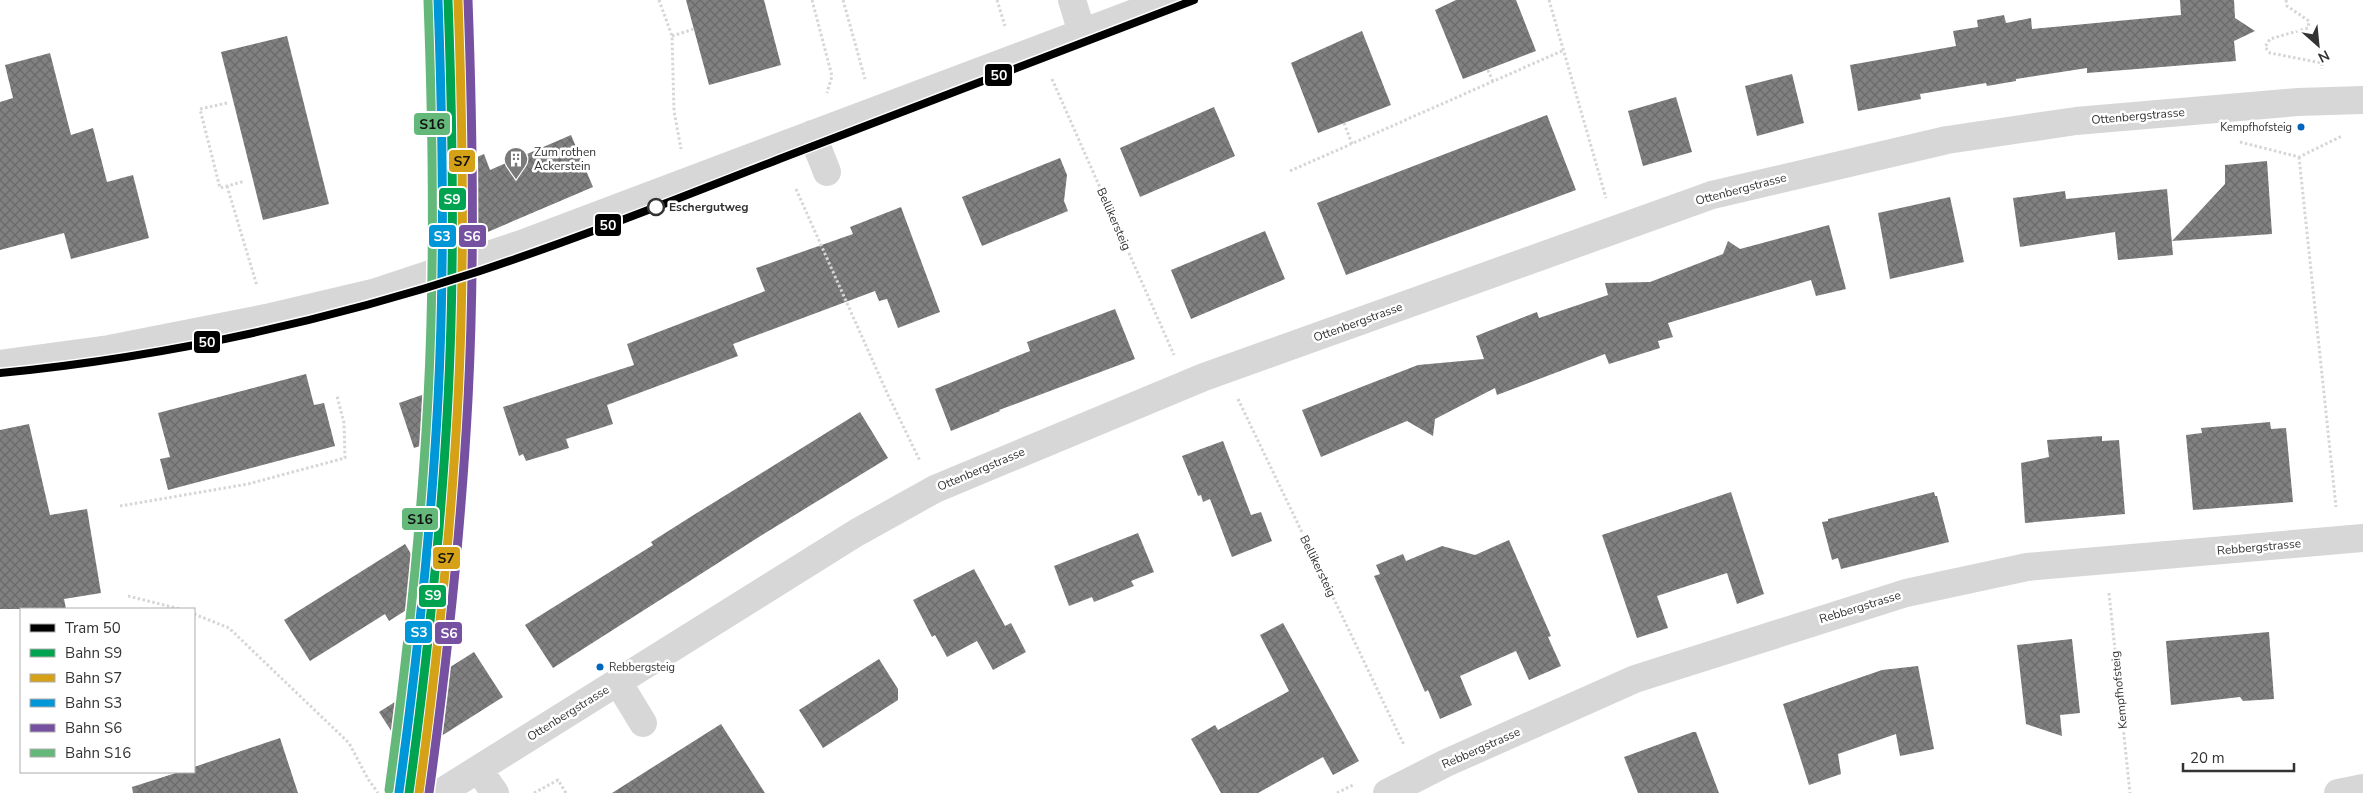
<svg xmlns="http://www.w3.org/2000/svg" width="2363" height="793" viewBox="0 0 2363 793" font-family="'Nunito Sans',sans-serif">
<defs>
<pattern id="building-cross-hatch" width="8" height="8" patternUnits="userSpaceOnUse" patternTransform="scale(1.25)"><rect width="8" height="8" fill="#818181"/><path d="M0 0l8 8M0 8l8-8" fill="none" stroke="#6a6a6a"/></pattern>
</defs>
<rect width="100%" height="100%" fill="#fff"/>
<path fill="url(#building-cross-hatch)" d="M686,0h78l17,65 -72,20z
M1456,0h60l20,51 -73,28 -28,-69z
M2180,0h54l1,18 20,13 -21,10 2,20 -149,12v-5l-71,11v2l-29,5 -1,-3 -66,11 1,5 -63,12 -8,-46 106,-19 -3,-15 25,-4 -1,-7 27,-5 2,8 25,-5 1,11 149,-14z
M1362,31l29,74 -73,28 -27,-70z
M287,36l42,168 -66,16 -42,-168z
M50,53l21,82 22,-7 14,54 26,-7 16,63 -78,21 -7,-26 -64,17v-148l13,-4 -8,-33z
M1792,74l12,49 -47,13 -12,-50z
M1676,97l16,55 -49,14 -15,-55z
M1214,107l21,49 -95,41 -20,-49z
M1547,115l29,75 -230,85 -29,-72z
M571,135l22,52 -117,50 -13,-33 -9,4 -15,-35 45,-19 6,16z
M1060,158l7,17 -3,26 4,10 -86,35 -20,-49z
M2267,161l5,73 -100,7 53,-57v-19z
M2167,189l6,66 -55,5 -3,-28 -95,15 -7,-49 52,-7 1,8z
M1950,197l14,65 -74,17 -12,-66z
M901,207l39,105 -42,16 -11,-29 -8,2 -4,-10 -142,53 5,12 -131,49 6,19 -47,15 3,9 -43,13 -3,-7 -4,2 -16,-49 131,-42 -7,-21 138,-53 -9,-23 97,-34 -3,-7z
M1829,225l17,64 -30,7 -5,-16 -143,43 5,14 -15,4 2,7 -51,16 -4,-10 -108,41 -2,-7 -60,31 -2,17 -26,-15 -86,36 -19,-47 116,-45 66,-6 -8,-23 61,-24 2,6 69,-23 -3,-12 45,-1 73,-28 5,-13 12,8z
M1265,231l20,48 -94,40 -20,-49z
M1115,309l20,50 -136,51 1,1 -49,20 -16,-42 95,-38 -3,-9z
M306,374l8,31 10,-2 11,43 -167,44 -8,-31 10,-2 -12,-44z
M453,384l15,46 -54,18 -15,-45z
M860,412l28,46 -126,77 -209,133 -28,-43 128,-80 -2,-3 41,-26z
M2270,422l1,7 15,-1 7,74 -100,8 -7,-75 16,-2 -1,-5z
M29,424l21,91 37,-6 14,84 -37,6 2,10h-66v-179z
M2102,436v5l17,-1 6,74 -100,9 -4,-60 28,-6 -2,-17z
M1223,441l28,74 10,-3 11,29 -40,16 -22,-58 -7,3 -2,-7 -3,1 -16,-40z
M1731,492l33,102 -27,10 -10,-31 -70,23 11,32 -31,10 -35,-103z
M1934,492l1,4h2l12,46 -108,27 -3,-11 -6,2 -10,-38 6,-1v-2z
M1138,533l16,39 -23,9 3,5 -40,16 -2,-5 -23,9 -15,-40z
M1509,540l42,96 -3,1 13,29 -32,14 -13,-29 -56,25 12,29 -32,14 -12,-29 -3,2 -51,-116 6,-2 -4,-9 27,-11 3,7 36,-15 33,9z
M405,544l25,41 -15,10 4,7 -30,19 -4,-7 -75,47 -26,-41z
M974,569l31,57 6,-3 15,29 -33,18 -16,-29 -30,16 -12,-22 -3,2 -19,-37z
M1283,623l76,138 -26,14 -10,-18 -65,36h-37l-30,-54 24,-14 3,5 71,-39 -29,-56z
M2269,632l5,67 -31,2 -3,-4 -69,8 -5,-64z
M2072,639l8,74 -20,2 2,21 -36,-12 -9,-79z
M474,652l29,45 -95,60 -29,-45z
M879,659l19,30v11l-75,48 -24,-38z
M1918,666l16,83 -34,7 -4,-22 -58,20 3,20 -32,11 -26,-81 99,-34z
M721,724l44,69h-153z
M1693,732h3l23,61h-81l-14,-36z
M280,738l18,55h-165l-1,-6 47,-15h15v-5z"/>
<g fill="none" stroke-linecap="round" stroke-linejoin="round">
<path stroke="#d6d6d6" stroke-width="3" stroke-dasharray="2.5 2.5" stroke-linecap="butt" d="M659,0l13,36 2,75 7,38
M812,0l20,76 -5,17
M843,0l22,79
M997,0l8,26
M1549,0l57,198
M2286,0l1,6 22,15 -1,7 -38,11 -5,8 5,6 52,10v6
M672,36l22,-7
M1488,70l5,12
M1052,79l122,276
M227,103l-27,6 20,79 25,-7
M1344,123l8,21
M2240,142l59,15 43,-21
M2299,157l37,350
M1290,171l274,-121
M227,186l30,100
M796,189l92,206 32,66
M446,217l6,15
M1238,399l166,346
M120,506l128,-22 97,-26 -1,-35 -7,-27
M2109,593l21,200
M128,596l52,13
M194,614l35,14 120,115 19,36 10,14
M534,793l24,-13 8,13
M1337,793l18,-9"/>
<path stroke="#d7d7d7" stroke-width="28" d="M1072,0l10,33
M812,134l15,38
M0,364l109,-15 162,-32 102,-24 148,-49 648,-244
M618,682l25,41
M479,770l16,23
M440,793l416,-260 79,-44 269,-112 508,-182 235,-55 129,-19 222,-19 65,-2
M1387,793l59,-30 189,-84 271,-86 121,-26 336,-29
M2338,793l25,-5"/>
<g stroke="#fff" stroke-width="12">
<path id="rail-1" d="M409,793c18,-131 32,-262 39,-394 7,-133 5,-266 0,-399"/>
</g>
<g stroke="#fff" stroke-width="12">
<path id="rail-2" d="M419,793c18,-131 32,-262 39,-394 7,-133 5,-266 0,-399"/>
</g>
<g stroke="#fff" stroke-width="12">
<path id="rail-3" d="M399,792c18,-131 32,-261 39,-393 7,-133 5,-266 0,-399"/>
</g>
<g stroke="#fff" stroke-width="12">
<path id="rail-4" d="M429,793c18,-131 32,-262 39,-394 7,-133 5,-266 0,-399"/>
</g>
<g stroke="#fff" stroke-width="12">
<path id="rail-5" d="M389,790c18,-130 32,-260 39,-392 7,-132 5,-265 0,-397"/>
</g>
<use href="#rail-1" stroke="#00a34f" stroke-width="9"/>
<use href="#rail-2" stroke="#d5a217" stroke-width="9"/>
<use href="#rail-3" stroke="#0097d8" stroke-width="9"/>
<use href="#rail-4" stroke="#7751a1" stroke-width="9"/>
<use href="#rail-5" stroke="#64b97a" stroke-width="9"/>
<g stroke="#fff" stroke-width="11">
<path id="tram-1" d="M0,373c164,-16 324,-51 480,-102 102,-34 202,-74 302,-113 137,-53 275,-105 412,-158"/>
</g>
<use href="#tram-1" stroke="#000" stroke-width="8"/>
</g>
<defs>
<g id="building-pin" transform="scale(1.25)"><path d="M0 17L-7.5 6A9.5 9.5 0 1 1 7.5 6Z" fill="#7a7a7a" stroke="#fff"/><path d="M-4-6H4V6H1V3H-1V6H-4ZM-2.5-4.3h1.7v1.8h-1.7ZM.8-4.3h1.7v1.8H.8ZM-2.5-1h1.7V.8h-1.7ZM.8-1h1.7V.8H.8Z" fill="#fff"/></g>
</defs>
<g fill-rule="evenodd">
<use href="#building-pin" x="516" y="159"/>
</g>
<g fill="#0065bd" stroke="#fff" stroke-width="2">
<circle cx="2301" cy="127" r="4.5"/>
<circle cx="600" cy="667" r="4.5"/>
</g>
<circle fill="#fff" stroke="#333" stroke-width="2.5" cx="656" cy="207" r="8"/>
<g text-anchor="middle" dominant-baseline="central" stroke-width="5" stroke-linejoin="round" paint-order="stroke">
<g font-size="11" fill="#333" stroke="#fff" text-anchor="end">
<text x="2292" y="127">Kempfhofsteig</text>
<text x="609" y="667" text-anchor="start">Rebbergsteig</text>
</g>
<g font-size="12" fill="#333" stroke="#fff">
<text transform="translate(2138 116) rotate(-5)">Ottenbergstrasse</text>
<text transform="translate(1741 189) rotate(-15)">Ottenbergstrasse</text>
<text transform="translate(1114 219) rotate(66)">Bellikersteig</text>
<text transform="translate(1358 322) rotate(-20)">Ottenbergstrasse</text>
<text transform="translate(981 469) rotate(-23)">Ottenbergstrasse</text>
<text transform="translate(2259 547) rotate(-5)">Rebbergstrasse</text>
<text transform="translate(1318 566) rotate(64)">Bellikersteig</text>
<text transform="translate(1860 607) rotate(-17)">Rebbergstrasse</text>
<text transform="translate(2119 690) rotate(-96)">Kempfhofsteig</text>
<text transform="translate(568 713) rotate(-32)">Ottenbergstrasse</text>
<text transform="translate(1481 748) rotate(-24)">Rebbergstrasse</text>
</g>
<g font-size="12" fill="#333" stroke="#fff" text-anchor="start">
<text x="534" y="152">Zum rothen<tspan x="534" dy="14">Ackerstein</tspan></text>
</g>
<g font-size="12" font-weight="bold" fill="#333" stroke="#fff" text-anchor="start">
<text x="669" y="207">Eschergutweg</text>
</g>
</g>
<g stroke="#fff" stroke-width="2">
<rect x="984" y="63" width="29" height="24" rx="5" fill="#000"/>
<rect x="413" y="112" width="38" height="24" rx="5" fill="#64b97a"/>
<rect x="448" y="149" width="28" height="24" rx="5" fill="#d5a217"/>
<rect x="438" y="187" width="29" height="24" rx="5" fill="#00a34f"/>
<rect x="594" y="213" width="28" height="24" rx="5" fill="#000"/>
<rect x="428" y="224" width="29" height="24" rx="5" fill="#0097d8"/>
<rect x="458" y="224" width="29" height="24" rx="5" fill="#7751a1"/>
<rect x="193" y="330" width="28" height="24" rx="5" fill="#000"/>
<rect x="401" y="507" width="38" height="24" rx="5" fill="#64b97a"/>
<rect x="432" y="546" width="29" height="24" rx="5" fill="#d5a217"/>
<rect x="418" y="584" width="29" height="24" rx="5" fill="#00a34f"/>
<rect x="404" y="620" width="29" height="24" rx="5" fill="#0097d8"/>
<rect x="434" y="621" width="29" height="24" rx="5" fill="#7751a1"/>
</g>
<g font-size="14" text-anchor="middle" font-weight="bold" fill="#fff">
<text x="999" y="80">50</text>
<text x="452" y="204">S9</text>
<text x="608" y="230">50</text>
<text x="442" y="241">S3</text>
<text x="472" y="241">S6</text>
<text x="207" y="347">50</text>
<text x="433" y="600">S9</text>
<text x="419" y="637">S3</text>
<text x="449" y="638">S6</text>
</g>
<g font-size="14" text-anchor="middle" font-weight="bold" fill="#111">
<text x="432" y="129">S16</text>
<text x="462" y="166">S7</text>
<text x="420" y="524">S16</text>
<text x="446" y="563">S7</text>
</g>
<rect x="20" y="608" width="175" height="165" fill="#ffffff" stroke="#adadad"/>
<rect x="30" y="624" width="25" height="8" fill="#000000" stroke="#adadad"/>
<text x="65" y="633" font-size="15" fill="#333333">Tram 50</text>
<rect x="30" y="649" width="25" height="8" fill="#00a34f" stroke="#adadad"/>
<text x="65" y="658" font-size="15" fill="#333333">Bahn S9</text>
<rect x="30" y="674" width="25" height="8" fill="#d5a217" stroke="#adadad"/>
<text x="65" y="683" font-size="15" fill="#333333">Bahn S7</text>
<rect x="30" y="699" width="25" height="8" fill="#0097d8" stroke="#adadad"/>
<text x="65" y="708" font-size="15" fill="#333333">Bahn S3</text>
<rect x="30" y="724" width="25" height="8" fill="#7751a1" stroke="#adadad"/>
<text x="65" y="733" font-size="15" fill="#333333">Bahn S6</text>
<rect x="30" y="749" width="25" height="8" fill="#64b97a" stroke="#adadad"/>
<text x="65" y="758" font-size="15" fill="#333333">Bahn S16</text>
<g transform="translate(2318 45) rotate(153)" stroke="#ffffff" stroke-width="4" paint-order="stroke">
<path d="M0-4L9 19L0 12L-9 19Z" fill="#333333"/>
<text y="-8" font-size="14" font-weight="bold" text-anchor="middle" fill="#333333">N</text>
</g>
<path d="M2183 763v8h111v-8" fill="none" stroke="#333333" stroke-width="2.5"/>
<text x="2190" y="763" font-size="15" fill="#333333" stroke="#ffffff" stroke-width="4" paint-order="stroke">20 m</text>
</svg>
